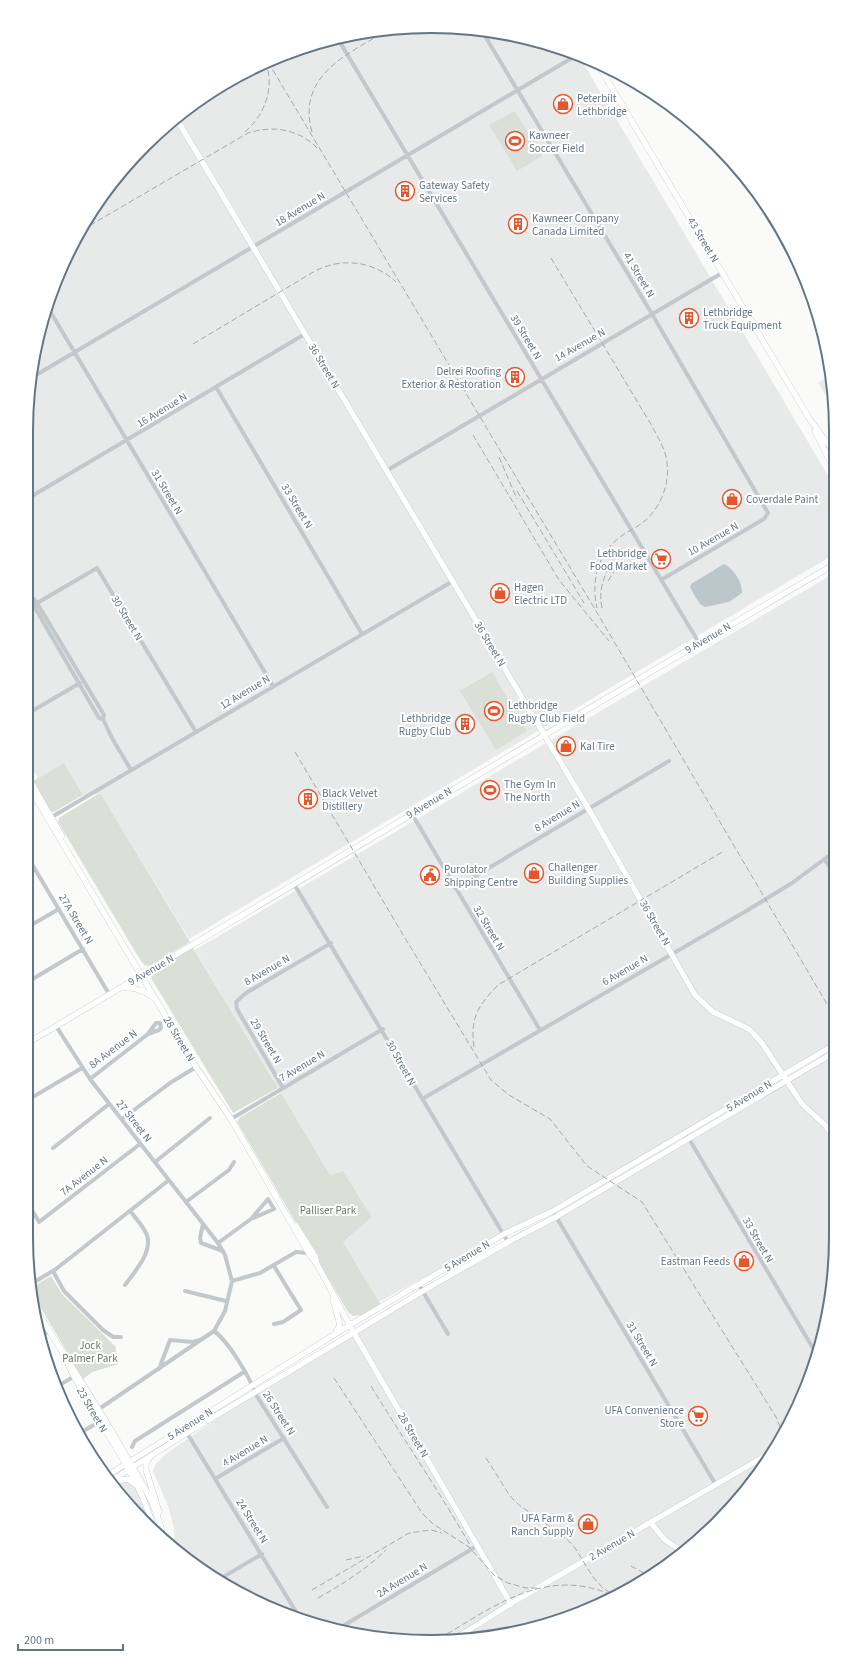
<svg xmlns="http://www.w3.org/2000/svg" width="862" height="1668" viewBox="0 0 862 1668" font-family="'Source Sans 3',sans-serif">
<rect width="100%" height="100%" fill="#fafaf8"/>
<path fill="#e8e9e9" d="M458,27l78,13 43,16 254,428v71l-644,384 -88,-145 -18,1 -19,-32 -26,15 -12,-20 1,-353 13,-79 28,-74 42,-68 54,-58 65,-46 72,-33 77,-18z
M832,374l1,4v29l-15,-24z
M833,574l1,469 -281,168 -49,23 -125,68 -36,-60 29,-25 -29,-46 -13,4 -135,-225z
M835,1053v210l-13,79 -28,74 -42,67 -35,41 -61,50 -46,26 -74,28 -52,11 -80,2 -78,-13 -50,-17 -70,-37 -31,-24 -1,-22 -6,-22 -15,-35 2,-6 12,-12 79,-54 252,-149 49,-25 240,-145z
M123,1479l14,7 17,45 -44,-47z"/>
<path fill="#dadfd7" d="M515,111l27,45 -25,15 -28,-46z
M492,672l35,59 -31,19 -36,-59z
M64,763l19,32 -29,17 -3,-1 -18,-30z
M98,794h3l89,148 -40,24 -6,-1 -8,-12 -78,-131 1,-4z
M193,948l85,140 -45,25 -82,-135 4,-8z
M281,1093l49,82 13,-4 29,46 -29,25 38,63 -18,10 -10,1 -5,-4 -111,-190 2,-4z
M51,1276l11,18 53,52 4,18 -27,8 -9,7 -51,-86 -1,-5z
M138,1509h4l4,2 2,13 -12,-13z"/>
<path fill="#bbc7cb" d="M724,564c10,5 18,18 18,29l-13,9 -24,5 -5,-3 -4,-6 -6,-11 1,-3z"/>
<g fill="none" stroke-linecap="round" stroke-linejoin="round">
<g stroke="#b3babf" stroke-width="6">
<path id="secondary" d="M597,63l212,355 24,33
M176,118l412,690 107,187 18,17 36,17 13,14 40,61 24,22 9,14
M815,431l18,36
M26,773l36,63
M26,782l170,285 35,52 80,138 6,7
M121,988c13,-1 23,2 33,10
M26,1044l611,-364 196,-115
M296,1226l19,30 2,8 37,69 157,271
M333,1299l7,26 -4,7
M33,1304c29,49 62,97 91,148 15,27 36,56 39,88
M68,1364c25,56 73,109 86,167
M150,1457l-4,7v6l13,42
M105,1477l245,-152 154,-91 49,-23 281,-166
M115,1481l13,-2 7,5
M109,1482l78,-49 236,-142 85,-49 48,-25 279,-165
M651,1523l14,17 18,12
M453,1640l62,-39 257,-149"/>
</g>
<path stroke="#c3c8cc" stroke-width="4" d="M482,31l170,283 116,199 -4,6 -103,61
M338,39l361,604
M47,306l226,380
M31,378l546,-323
M216,387l146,247
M386,471l336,-198
M27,499l278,-165
M27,591l10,12 67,112 -1,4
M27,594l72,124 4,1
M32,606l65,-38 99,164
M27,714l53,-31
M103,719l9,19 19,32
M412,814l128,216
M50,818l403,-237
M26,854l83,140
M825,860l9,13
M26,874l9,-5
M294,884l214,358
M455,888l214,-127
M26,928l33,-19
M26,983l57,-34
M56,1026l34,53 128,164 7,12 7,26
M26,1032l5,9
M90,1079l58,-45 8,-11h4l1,5 -2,2 -11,4
M283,1088l-46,-79 -1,-7 10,-9 85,-50
M422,1099l326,-189 44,-27 42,-31
M26,1101l56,-33
M122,1119l48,-36 26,-16
M231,1119l152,-90
M688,1137l129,218
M53,1148l56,-44
M155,1162l55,-44
M26,1200l13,22 101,-78
M186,1202l43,-32 5,-8
M555,1215l161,270
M203,1224l-3,14 1,5 22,8
M218,1243l33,-24 17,-20 6,10 -23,10
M53,1271l11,20 39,39 10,7h8
M232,1281l28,-8 36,-21 12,1
M31,1284l25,-15 113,-89
M125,1285c10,-14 31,-36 20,-54 -4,-7 -10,-14 -15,-20
M419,1285l29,49
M185,1291l41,10
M274,1324l9,-2 18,-12 -27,-44
M214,1331c14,10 36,46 41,62l72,114
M39,1337l10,-6
M159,1369l11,-29 23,2 7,-2
M56,1387l19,-11
M99,1409l115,-78 11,-20 7,-30
M187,1433l114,187
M78,1434l21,-12
M132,1447l3,-6 109,-69
M215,1479l69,-41
M218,1580l44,-26
M336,1630l141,-84"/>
<use href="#secondary" stroke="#fff" stroke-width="5.5"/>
<path stroke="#a2aab0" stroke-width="1" stroke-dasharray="6 3" stroke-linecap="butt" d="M268,62l334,559 232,395
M245,132c19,-16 30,-44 21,-68
M312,132c-16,-58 38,-79 78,-103
M82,230l166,-97c25,-8 51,-4 69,15
M551,258l101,168c4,8 9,16 12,24 9,25 0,53 -18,70 -8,7 -18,11 -26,17 -23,18 -29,44 -23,71
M193,344l122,-73c27,-14 59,-10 81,11
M473,435l86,145 50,61
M499,457l18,42
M517,491l67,112
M608,581l18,-28
M602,608c-5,-24 6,-41 20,-60
M295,752l107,181 89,147 18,15 41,24 37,47 55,36 134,215 7,17
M474,1047c-4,-30 4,-41 24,-62l226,-134
M334,1378l88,135 11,11 36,23 25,28 14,8 18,5h12
M371,1386c33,54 68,105 99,159
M486,1458l24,38 9,9 47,33 9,10 18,29 10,11 13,9
M346,1560l18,-4
M631,1566l20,11
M312,1590l97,-57 22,-3 11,3
M318,1598c25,-14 47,-28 68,-48
M447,1634c50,-30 99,-65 160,-41"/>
</g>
<defs>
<g id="shop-ring" transform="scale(1)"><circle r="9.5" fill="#fff" stroke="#e4572e" stroke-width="1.5"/><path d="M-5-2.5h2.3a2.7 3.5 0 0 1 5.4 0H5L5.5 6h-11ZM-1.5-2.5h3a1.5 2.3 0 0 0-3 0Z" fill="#e4572e"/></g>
<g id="stadium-ring" transform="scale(1)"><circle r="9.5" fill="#fff" stroke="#e4572e" stroke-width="1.5"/><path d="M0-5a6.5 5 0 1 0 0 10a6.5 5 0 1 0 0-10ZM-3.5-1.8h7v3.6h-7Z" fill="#e4572e"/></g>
<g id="building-ring" transform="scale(1)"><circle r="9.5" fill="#fff" stroke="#e4572e" stroke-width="1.5"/><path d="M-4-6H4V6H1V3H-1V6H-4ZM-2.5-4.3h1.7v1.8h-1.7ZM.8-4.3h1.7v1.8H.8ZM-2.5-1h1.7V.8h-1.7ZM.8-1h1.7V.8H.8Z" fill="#e4572e"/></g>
<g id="supermarket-ring" transform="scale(1)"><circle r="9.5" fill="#fff" stroke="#e4572e" stroke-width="1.5"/><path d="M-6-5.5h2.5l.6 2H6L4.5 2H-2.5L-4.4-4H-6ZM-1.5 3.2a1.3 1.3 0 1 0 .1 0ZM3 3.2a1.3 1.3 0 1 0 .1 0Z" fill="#e4572e"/></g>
<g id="civic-ring" transform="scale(1)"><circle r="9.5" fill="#fff" stroke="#e4572e" stroke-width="1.5"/><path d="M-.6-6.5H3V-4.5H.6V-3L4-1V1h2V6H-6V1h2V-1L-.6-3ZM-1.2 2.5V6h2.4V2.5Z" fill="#e4572e"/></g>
</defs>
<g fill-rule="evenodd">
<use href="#shop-ring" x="563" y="104"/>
<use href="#stadium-ring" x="515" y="141"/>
<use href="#building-ring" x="405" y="191"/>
<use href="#building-ring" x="518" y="224"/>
<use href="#building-ring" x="689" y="318"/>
<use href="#building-ring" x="515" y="377"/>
<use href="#shop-ring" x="732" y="499"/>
<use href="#supermarket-ring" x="661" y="559"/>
<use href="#shop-ring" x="500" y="593"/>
<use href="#stadium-ring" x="494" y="711"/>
<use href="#building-ring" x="465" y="724"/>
<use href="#shop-ring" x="566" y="746"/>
<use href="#stadium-ring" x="490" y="790"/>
<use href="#building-ring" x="308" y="799"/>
<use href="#shop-ring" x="534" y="873"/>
<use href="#civic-ring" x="430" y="875"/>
<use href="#shop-ring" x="744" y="1261"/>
<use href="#supermarket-ring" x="698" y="1416"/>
<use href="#shop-ring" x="588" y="1524"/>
</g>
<g text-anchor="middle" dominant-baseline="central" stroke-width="4" stroke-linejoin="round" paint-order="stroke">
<g font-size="11" fill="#657683" stroke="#fff" text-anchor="start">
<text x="577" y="98">Peterbilt<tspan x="577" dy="13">Lethbridge</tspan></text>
<text x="529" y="135">Kawneer<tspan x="529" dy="13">Soccer Field</tspan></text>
<text x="419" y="185">Gateway Safety<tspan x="419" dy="13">Services</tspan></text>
<text x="532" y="218">Kawneer Company<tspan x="532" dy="13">Canada Limited</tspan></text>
<text x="703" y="312">Lethbridge<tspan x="703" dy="13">Truck Equipment</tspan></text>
<text x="501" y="371" text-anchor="end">Delrei Roofing<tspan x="501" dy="13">Exterior &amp; Restoration</tspan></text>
<text x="746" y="499">Coverdale Paint</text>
<text x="647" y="553" text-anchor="end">Lethbridge<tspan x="647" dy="13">Food Market</tspan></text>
<text x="514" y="587">Hagen<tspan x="514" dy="13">Electric LTD</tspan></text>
<text x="508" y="705">Lethbridge<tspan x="508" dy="13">Rugby Club Field</tspan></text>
<text x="451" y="718" text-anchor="end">Lethbridge<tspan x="451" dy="13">Rugby Club</tspan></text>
<text x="580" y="746">Kal Tire</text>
<text x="504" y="784">The Gym In<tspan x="504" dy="13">The North</tspan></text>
<text x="322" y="793">Black Velvet<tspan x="322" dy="13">Distillery</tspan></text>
<text x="548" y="867">Challenger<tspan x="548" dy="13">Building Supplies</tspan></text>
<text x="444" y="869">Purolator<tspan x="444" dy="13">Shipping Centre</tspan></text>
<text x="730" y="1261" text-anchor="end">Eastman Feeds</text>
<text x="684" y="1410" text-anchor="end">UFA Convenience<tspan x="684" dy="13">Store</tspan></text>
<text x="574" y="1518" text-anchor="end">UFA Farm &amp;<tspan x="574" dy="13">Ranch Supply</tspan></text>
</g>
<g font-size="11" fill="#657683" stroke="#fff">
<text transform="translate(300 209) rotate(-31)">18 Avenue N</text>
<text transform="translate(703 240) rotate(59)">43 Street N</text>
<text transform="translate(639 275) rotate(59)">41 Street N</text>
<text transform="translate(526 337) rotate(59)">39 Street N</text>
<text transform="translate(580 345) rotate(-30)">14 Avenue N</text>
<text transform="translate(324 366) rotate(59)">36 Street N</text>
<text transform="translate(162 410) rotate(-31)">16 Avenue N</text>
<text transform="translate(167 492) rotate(59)">31 Street N</text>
<text transform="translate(297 506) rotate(59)">33 Street N</text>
<text transform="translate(713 539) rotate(-30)">10 Avenue N</text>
<text transform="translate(127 618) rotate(59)">30 Street N</text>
<text transform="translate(708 638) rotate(-30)">9 Avenue N</text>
<text transform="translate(490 644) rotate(59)">36 Street N</text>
<text transform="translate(245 692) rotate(-31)">12 Avenue N</text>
<text transform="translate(429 803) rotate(-31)">9 Avenue N</text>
<text transform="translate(557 816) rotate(-31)">8 Avenue N</text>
<text transform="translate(76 919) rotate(59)">27A Street N</text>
<text transform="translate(655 923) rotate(60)">36 Street N</text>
<text transform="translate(489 928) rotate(59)">32 Street N</text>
<text transform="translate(151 970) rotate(-30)">9 Avenue N</text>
<text transform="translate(267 970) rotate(-30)">8 Avenue N</text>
<text transform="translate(625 970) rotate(-30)">6 Avenue N</text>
<text transform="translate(179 1039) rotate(59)">28 Street N</text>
<text transform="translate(266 1041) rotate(59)">29 Street N</text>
<text transform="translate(113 1049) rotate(-37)">8A Avenue N</text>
<text transform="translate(401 1063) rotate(61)">30 Street N</text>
<text transform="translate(302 1066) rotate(-31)">7 Avenue N</text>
<text transform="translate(749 1096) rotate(-31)">5 Avenue N</text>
<text transform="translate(134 1121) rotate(52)">27 Street N</text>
<text transform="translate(84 1176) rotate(-38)">7A Avenue N</text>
<text transform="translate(758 1240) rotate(60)">33 Street N</text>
<text transform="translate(467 1256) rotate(-31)">5 Avenue N</text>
<text transform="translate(642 1344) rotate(59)">31 Street N</text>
<text transform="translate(92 1410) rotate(60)">23 Street N</text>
<text transform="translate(279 1413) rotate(57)">26 Street N</text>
<text transform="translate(190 1424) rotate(-32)">5 Avenue N</text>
<text transform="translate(413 1435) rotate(60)">28 Street N</text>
<text transform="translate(245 1451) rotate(-31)">4 Avenue N</text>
<text transform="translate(252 1521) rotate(58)">24 Street N</text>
<text transform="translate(612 1545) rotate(-30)">2 Avenue N</text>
<text transform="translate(402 1580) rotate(-31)">2A Avenue N</text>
</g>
<g font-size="11" fill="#687a64" stroke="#fff">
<text x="328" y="1210">Palliser Park</text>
<text x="90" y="1345">Jock<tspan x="90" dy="13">Palmer Park</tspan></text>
</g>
</g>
<path d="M0 0H862V1668H0ZM431 33H431A398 398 0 0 1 829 431V1237A398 398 0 0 1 431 1635H431A398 398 0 0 1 33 1237V431A398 398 0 0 1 431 33Z" fill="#fff" fill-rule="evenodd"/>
<path fill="none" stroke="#657683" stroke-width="2" d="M431 33H431A398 398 0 0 1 829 431V1237A398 398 0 0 1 431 1635H431A398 398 0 0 1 33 1237V431A398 398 0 0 1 431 33Z"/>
<path d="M18 1644v6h105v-6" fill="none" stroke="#657683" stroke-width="2"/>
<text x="24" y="1644" font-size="12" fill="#657683" stroke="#ffffff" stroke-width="3" paint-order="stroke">200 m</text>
</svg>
